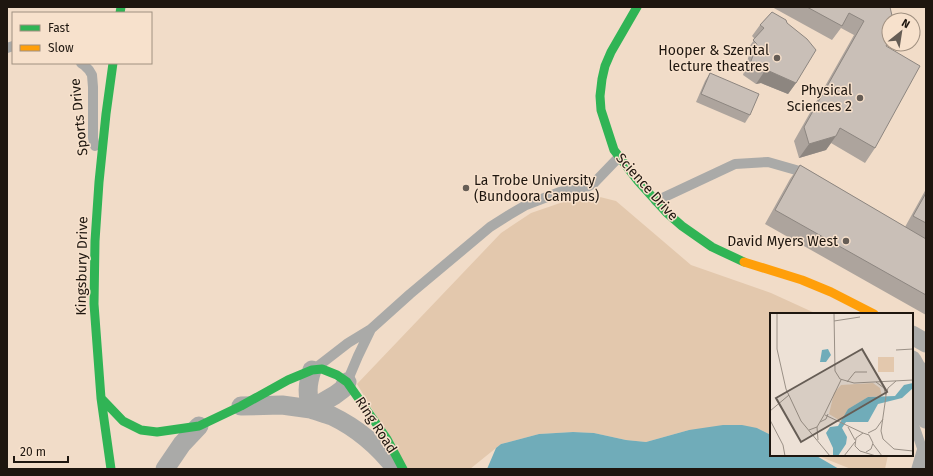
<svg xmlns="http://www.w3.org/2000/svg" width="933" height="476" viewBox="0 0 933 476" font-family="'Fira Sans',sans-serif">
<rect width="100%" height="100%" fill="#ede1d6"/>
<path fill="#f1dcc8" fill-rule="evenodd" d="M7,7h919v462h-919zM13,13h138v50h-138zM889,20h24v24h-24zM771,314h141v141h-141z"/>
<path fill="#e3c8ad" d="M592,195l24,6 75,64 80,28 46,21h-46v121l-14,-7 -68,2 -43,12 -20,-2 -32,-7 -21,-1 -34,2 -38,10 -31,25h-62l-51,-85 144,-151 30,-20 35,-12z
M816,455h72l-3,14h-34z"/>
<path fill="#70acb9" d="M723,425h19l15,3 14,7v20h44l24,14h-352l9,-21 5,-4 38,-10 34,-2 21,1 32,7 20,2 43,-12z"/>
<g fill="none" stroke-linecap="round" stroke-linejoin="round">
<path stroke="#aaaaa8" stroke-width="10" d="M7,48l6,-2
M81,63l3,2 5,5 3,5 1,12v51l2,8
M656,201l79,-37 33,-2 28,8 13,7
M317,367l31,-24 23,-14 39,-35 80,-67 19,-12 17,-10 34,-13 29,-6 5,-3 25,-26
M347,382l11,-26 13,-27
M912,419l13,38"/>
<path stroke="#aaaaa8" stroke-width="19" d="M912,335l14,8
M912,360l10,18
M312,370c-5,15 -5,24 -1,39 7,3 14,4 21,7 25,12 47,31 64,53
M926,372c-10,14 -8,33 0,47
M241,406l41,-1 29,4 24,-14 8,-6 4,-7
M165,469l17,-25 17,-18
M921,469l5,-17"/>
<path stroke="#30b455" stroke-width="9" d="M637,7l-26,45 -6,14 -3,13 -2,17 1,14 13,40 24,31 28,31 16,14 30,21 32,15
M120,13l1,-6
M101,398l22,23 18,9 16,2 42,-6 42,-20 47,-26 24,-10 10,-1 15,6 10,7 40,57 16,30
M111,469l-10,-71 -7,-94 1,-63 4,-59 7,-68 7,-51"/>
<path stroke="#ff9f0a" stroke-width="9" d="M744,262l58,18 29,12 43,22"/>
</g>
<path fill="#ada49d" d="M772,7h118l-4,39 -11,102 -10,15 -34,-20 -5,7 -27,8 -5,-17 60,-106 -13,-7 -9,12z
M772,12l24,71 -8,11 -27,-11 -5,1 -13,-9 6,-20 -4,-3 10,-13 -3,-3 8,-11z
M710,73l40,42 -5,8 -49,-21 9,-21z
M800,165l105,62 21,-38v126l-161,-91 25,-45z"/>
<path fill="#8d8680" d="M769,71l27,12 -8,11 -27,-11 -5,1 8,-12z
M836,136l-10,14 -27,8 10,-14z"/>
<path fill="#c9bfb7" stroke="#8d8680" d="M807,7h83l3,13h-4v21l-3,5 34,20 -45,82 -35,-20 -4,8 -27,8 -5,-17 60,-106 -15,-8 -7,13z
M772,12l14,8 1,3 20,16 9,11 -20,33 -27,-12 -5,1 -14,-8 7,-20 -4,-4 11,-12 -4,-3z
M710,73l49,21 -9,21 -49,-21z
M800,165l126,74v56l-151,-85z
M926,193v30l-13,-7z"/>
<g fill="#665d55" stroke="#f7e1cc" stroke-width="1.5">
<circle cx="777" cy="58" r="4"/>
<circle cx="860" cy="98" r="4"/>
<circle cx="466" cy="188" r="4"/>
<circle cx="846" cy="241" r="4"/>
</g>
<g text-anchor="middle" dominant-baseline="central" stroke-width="3" stroke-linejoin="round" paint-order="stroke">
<g font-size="14" fill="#1e160f" stroke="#f7e1cc" text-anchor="end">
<text x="769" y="50">Hooper &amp; Szental<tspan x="769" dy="16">lecture theatres</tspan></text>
<text x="852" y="90">Physical<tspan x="852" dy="16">Sciences 2</tspan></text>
<text x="474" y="180" text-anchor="start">La Trobe University<tspan x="474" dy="16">(Bundoora Campus)</tspan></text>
<text x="838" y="241">David Myers West</text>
</g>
<g font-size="14" fill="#1e160f" stroke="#f7e1cc">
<text transform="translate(79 117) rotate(-96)">Sports Drive</text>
<text transform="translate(647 187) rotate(48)">Science Drive</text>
<text transform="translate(82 266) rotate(-89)">Kingsbury Drive</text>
<text transform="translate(376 425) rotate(57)">Ring Road</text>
</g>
</g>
<g transform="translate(770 313)">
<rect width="143" height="143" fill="#ede1d6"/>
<path d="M108,44h16v15h-16zM103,70l7,5 2,8 -14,1 -20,12 -6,13 -13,-8 5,-21 7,-8z" fill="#e3c8ad"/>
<path d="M58,36l3,6 -5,7h-6l2,-12zM143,70v5l-11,10 -24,6 -10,18h-22l-4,6 5,9 -1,7 -8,12h-5v-8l-7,-15 4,-6 8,-1 10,-17 20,-12 27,-1 9,-11z" fill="#70acb9"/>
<path fill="none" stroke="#9a9086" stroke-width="1" d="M7,0v36l9,40 15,32 29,35M64,0l1,58 5,8 14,4 59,-3M64,8l26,-4M126,37l17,-1M77,69l8,-10h12M106,69l8,6 2,8 -5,35 2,8 11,10 19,2M116,82l2,-7 8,-7M0,98l19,-16M55,102l38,18M0,107l13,25 2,11M50,109l6,-3 2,-5M47,114l1,13M78,114l7,13M39,117l8,-3 7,-12 17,-35M98,120l8,-4 7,-10M103,131l9,12M96,139l5,-3 2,-6 -4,-8 -6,-2 -7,5 -1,8 5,5 16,5M74,143l11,-14"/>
<path fill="#665d55" fill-opacity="0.15" stroke="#665d55" stroke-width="2" d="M92,36l25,43 -86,50 -25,-44z"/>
<rect width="143" height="143" fill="none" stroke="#1e160f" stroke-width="2"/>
</g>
<rect width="933" height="476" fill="none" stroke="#1e160f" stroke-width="16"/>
<rect x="12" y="12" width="140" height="52" fill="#f7e1cc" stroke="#a09080"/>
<rect x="20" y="25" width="20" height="6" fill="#30b455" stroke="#a09080"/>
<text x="48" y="32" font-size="12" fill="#1e160f">Fast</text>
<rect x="20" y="45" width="20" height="6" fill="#ff9f0a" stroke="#a09080"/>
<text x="48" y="52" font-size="12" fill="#1e160f">Slow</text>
<g transform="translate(901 32) rotate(30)"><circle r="19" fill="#f7e1cc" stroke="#a09080"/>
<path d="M0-3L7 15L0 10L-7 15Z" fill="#665d55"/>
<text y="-6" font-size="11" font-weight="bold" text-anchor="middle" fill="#1e160f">N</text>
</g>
<path d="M14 456v6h54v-6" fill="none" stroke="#1e160f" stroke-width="2"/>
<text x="20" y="456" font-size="12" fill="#1e160f" stroke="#f7e1cc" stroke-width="3" paint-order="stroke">20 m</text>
</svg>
